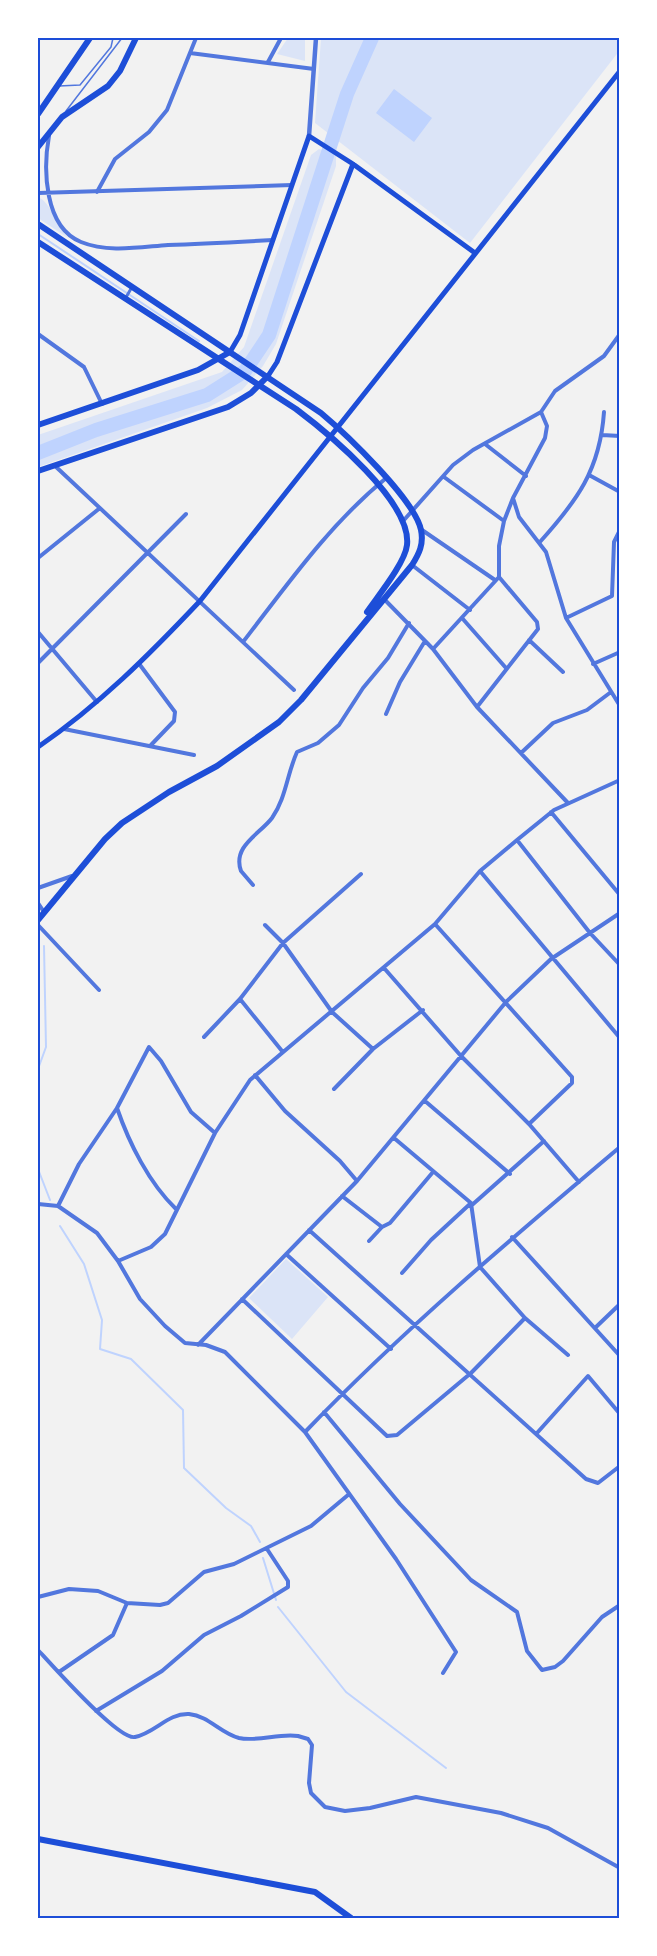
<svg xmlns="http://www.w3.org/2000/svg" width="657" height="1956" viewBox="0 0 657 1956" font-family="'Asap Condensed',sans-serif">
<rect width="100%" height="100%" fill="#f2f2f2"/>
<path fill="#dbe4f7" d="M288,38h17v23l-28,-7z
M321,38h298l1,12 -150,193 -155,-120z
M319,149l17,7v10l-60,178 -13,22 -21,24 -35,18 -169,59v-32l184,-63 22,-25 67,-192z
M38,197c13,5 19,30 30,41l-30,-20z
M286,1259l42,38 -36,42 -43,-41z"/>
<path fill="#bfd3fe" d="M394,89l38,29 -18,24 -38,-29z"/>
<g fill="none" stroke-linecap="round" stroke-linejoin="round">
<path stroke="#bfd3fe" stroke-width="2" d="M38,234l161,107
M38,1069l8,-22 -2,-101
M38,1169l12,31
M60,1226l24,38 18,56 -2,29 31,10 52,51 1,58 42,40 25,18 9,16
M263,1558l13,42
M278,1607l68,85 100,76"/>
<path stroke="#bfd3fe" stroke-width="14" d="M38,453l58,-23 111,-35 38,-24 24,-36 78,-241 25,-56"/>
<path stroke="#5277de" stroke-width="1.5" d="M59,86l21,-1 31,-38 2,-9
M66,111l56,-73"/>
<path stroke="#5277de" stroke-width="3" d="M125,299l7,-12"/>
<path stroke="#5277de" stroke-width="4" d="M190,53l124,16
M268,62l13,-24
M49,136c-6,33 -5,91 32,106 27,11 59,5 87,3 35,-1 70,-3 105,-5
M97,192l18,-33 34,-27 18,-22 29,-72
M38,193l254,-8
M38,334l46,33 18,37
M602,435l18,1
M485,444l41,32
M54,465l240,225
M589,475l31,17
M444,477l60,44
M513,498l6,19 27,35 20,66 54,88
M404,520l49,-55 20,-15 68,-38 14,-21 49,-35 16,-22
M422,530l73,50
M539,543c38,-42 61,-73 65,-131
M38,558l62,-50
M412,565l58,45
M384,599l49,50 44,58 91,96
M462,618l44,50
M566,618l46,-22 2,-54 6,-12
M38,632l59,70
M529,640l34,32
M243,642c44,-57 86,-117 142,-163
M433,649l66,-72
M38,663l148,-149
M593,664l27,-12
M140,665l35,47 -1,9 -23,24
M477,707l61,-78 -1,-7 -38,-45v-31l5,-25 9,-23 32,-60 2,-12 -6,-14
M386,714l14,-32 25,-41
M64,729l130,26
M521,753l32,-30 34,-13 24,-18
M551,812l69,83
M517,840l73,93 30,32
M480,871l140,167
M253,885l-12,-14c-9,-25 19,-37 31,-53 14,-20 15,-44 25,-66l21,-9 21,-18 24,-37 25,-30 21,-35
M38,888l34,-12
M38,903l6,9
M435,924l137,153v6l-43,41
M38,925l61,65
M265,925l18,18 49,69 41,37
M384,968l77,88 68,68 50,58
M240,999l42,52
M204,1037l36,-38 43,-56 78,-69
M255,1075l30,36 55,50 17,20
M334,1089l39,-40 50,-39
M425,1101l85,73
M117,1108c12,35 32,75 59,101
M394,1138l77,65 9,64 45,51 43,37
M342,1196l40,31
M38,1204l20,2 39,27 21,28 22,38 25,27 20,17 21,2 19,7 80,80 91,127 60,93 -13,21
M472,1205l72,-64
M58,1206l21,-42 38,-56 32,-61 12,14 30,51 24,21
M309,1230l277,249 12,4 22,-17
M512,1237l108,119
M369,1241l13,-14 8,-4 43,-51
M38,1251v2
M286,1254l105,95
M118,1261l33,-14 14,-13 50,-101 35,-53 185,-156 45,-53 37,-31 37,-30 66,-30
M402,1273l29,-33 40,-37
M242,1299l145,137 10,-1 74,-62 54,-55
M596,1327l24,-23
M198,1345l159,-164 149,-179 45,-43 69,-46
M324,1412l76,92 71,76 46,32 10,39 15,19 13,-3 8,-6 39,-44 18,-12
M305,1432c98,-102 207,-194 315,-285
M537,1433l51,-57 32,38
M38,1597l31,-8 29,2 29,12 33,2 8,-2 36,-31 30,-8 77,-38 37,-31
M38,1650c13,14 81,91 97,87 20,-4 33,-24 54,-23 20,2 31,19 50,24 19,4 40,-5 59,-2l10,3 4,6 -3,38 2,10 14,14 20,4 25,-3 46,-11 85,16 47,15 72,40
M59,1672l54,-37 14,-32
M96,1711l66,-40 42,-36 37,-19 47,-29v-6l-21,-32"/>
<path stroke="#5277de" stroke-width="4.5" d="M309,136l7,-98"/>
<path stroke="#1d4ed8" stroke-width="5" d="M230,352l10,-17 69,-199 44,28 122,89
M268,376l9,-14 76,-198
M38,747c61,-42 111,-92 162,-146l420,-530"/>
<path stroke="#1d4ed8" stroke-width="6" d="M38,425l160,-55 32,-18
M38,471l190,-64 23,-14 17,-17"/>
<path stroke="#1d4ed8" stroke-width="6" d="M38,114l52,-76
M38,147l24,-30 46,-31 12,-15 16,-33
M38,224l283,189c25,21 94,87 100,117 3,14 -2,24 -9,35l-111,135 -22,22 -62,44 -48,26 -47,31 -17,16 -67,81
M38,242l258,167c32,24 116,93 111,136 -2,18 -29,51 -40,67
M38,1839l277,53 36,26"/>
</g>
<rect width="657" height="1956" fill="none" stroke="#ffffff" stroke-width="78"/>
<rect x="39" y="39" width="579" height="1878" fill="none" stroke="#1d4ed8" stroke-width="2"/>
</svg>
